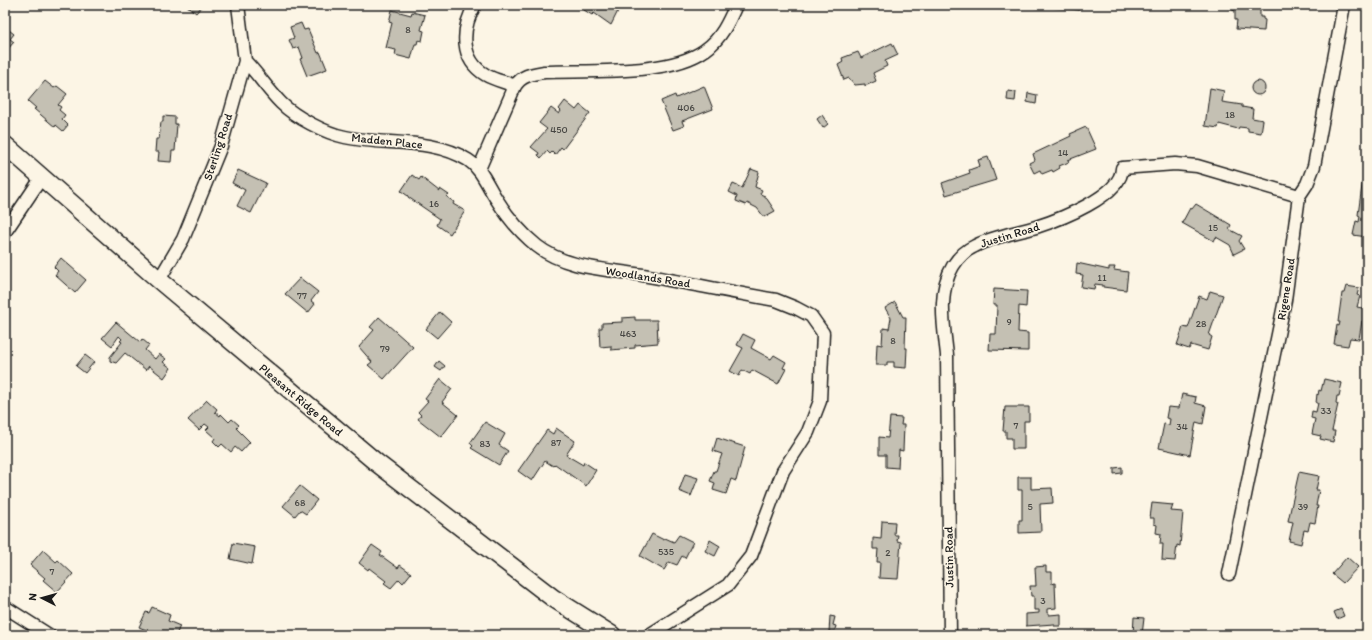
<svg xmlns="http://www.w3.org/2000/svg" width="1372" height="640" viewBox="0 0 1372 640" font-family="Itim,sans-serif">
<rect width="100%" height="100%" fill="#fcf5e5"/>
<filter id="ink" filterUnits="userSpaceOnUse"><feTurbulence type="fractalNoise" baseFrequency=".025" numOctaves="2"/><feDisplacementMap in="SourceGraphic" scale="8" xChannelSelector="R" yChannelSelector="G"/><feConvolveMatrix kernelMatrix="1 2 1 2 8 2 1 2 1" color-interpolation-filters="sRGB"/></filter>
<g filter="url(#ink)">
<path fill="#c4c0b3" stroke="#1c1c1c" d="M186,5h17l-7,8z
M576,5h45l-10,20 -17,-12 -2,2z
M1029,5h50v5l-41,-4v2l-9,-1z
M1231,5h29v12h3v2l2,1 -1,11 -28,-2 1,-9h-2v-9l-5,-2z
M392,10l19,5 1,-3 13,3 -4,15 3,1 -2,10 -4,-1 -1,4h-2l-4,15 -16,-4 1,-5 -10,-2 6,-25 -3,-1z
M301,23l3,7 4,-1 10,24 2,-1 7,17 -20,7 -7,-17 3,-1 -4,-11 -6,2 -4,-9 5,-2 -4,-11z
M5,27l9,7 -4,5 4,3 -8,9z
M892,43l6,12 -13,6 2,5 -14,7 3,8 -11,5v-2l-10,1 -6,-7 -5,2 -6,-15 5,-3 -1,-4 16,-6 3,6z
M45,81l9,7 3,-2 10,8 -9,11 3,2 -2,3 6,5 -3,4 6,6 -5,6 -7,-6 -1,2 -21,-18 2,-1 -8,-7z
M1251 88a7 7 0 1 1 14 0a7 7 0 1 1-14 0Z
M704,86l9,23 -31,12 2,5 -11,4 -12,-29 14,-6 1,3z
M1210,88l14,3 -2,11 20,3v2l11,2 -1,9 11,2 -2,13 -13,-2v-3l-9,-1 -1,2 -19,-5 -1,4 -13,-2z
M1008,91l8,1 -1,9 -8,-1z
M1028,93l9,2 -1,9 -9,-2z
M565,101l11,9 4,-5 10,8 -27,36 -2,-2 -6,8 -3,-3 -2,2 -3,-3 -6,7 -3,-3 1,-2 -8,-6 16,-18 -8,-6 12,-15 8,6 2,-3 -2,-2z
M822,115l6,9 -5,4 -6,-9z
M163,116l12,1v7h2l-2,27h-3l-1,11 -13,-1 1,-9h-4l1,-13h3l2,-17h2z
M1086,127l10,22 -28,11 1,2 -10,4 1,2 -7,4 -1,-2 -10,4 -2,-4 -6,3 -5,-10 6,-3 -2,-6 38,-18 -1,-2z
M988,157l8,23 -50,15 -4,-12 28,-10 -1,-3 11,-4 -2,-6z
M751,169l8,3 -4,15 7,3 -2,4 5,2 10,15 -11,6 -7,-9 -10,-5 -1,2 -10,-4 1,-5 -8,-4 4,-8 9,4z
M238,170l28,13 -15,30 -14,-7 8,-16 -13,-7z
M412,175l7,5 2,-3 18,14 1,-2 9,6 -2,2 7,5 -1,2 12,7 -15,23 -13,-9 3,-6 -32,-22v-1l-7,-5z
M1363,178h4v59l-14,-2 3,-14 3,1 1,-6 -2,-1z
M1196,204l35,21 -2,4 13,7 -3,5 5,8 -10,5 -4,-9 -14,-8 -2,4 -32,-18 8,-15 2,1z
M61,258l25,22 -11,13 -20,-18 3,-4 -4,-4z
M1077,263l32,7v-3h6l-1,3 14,2 -2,18 -23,-3v-2l-8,-1 -1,5 -13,-2 2,-12 -7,-1z
M300,278l18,14 -7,9 4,3 -7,9 -23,-19z
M1346,286l13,2 -2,7 3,1 -3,11 10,2 -2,13 -3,-1 -3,18 -9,-1 -2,8 -14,-2 3,-19 2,1 1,-4h-2l4,-29h2z
M994,289l33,2 -1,16 -7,-1 -1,26 10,1v18l-39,-1 1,-16h6l1,-29h-4z
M1210,291l13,4 -14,40 3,2 -4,13 -17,-5 -2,4 -12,-4 6,-18 5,1 11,-32 8,3z
M895,302l8,15h3l-1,31h2l-1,20 -12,-1v-5h-7v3h-11l1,-21 5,1 1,-17 6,1 2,-11 -6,-10z
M440,312l11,10 -14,16 -11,-9z
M379,317l34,30 -29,32 -16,-14 4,-3 -13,-15 15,-17 -4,-3z
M635,317v3h22l1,23 -23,2v3l-13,1 -11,1v-4l-11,1 -1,-19h3v-5l20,-1v-4z
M116,322l24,20 2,-3 7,6 -4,5 10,9 4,-5 7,5 -3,3 8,6 -7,10 -15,-12 -3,4 -21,-17 -9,10 -6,-2v-4l12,-15 -2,-1 2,-2 -3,-3 -7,10 -10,-8z
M743,334l12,6 -4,8 20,11 3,-4 12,7 -3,6 3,1 -8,15 -26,-14 -2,4 -8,-4 -3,6 -9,-5 13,-23 -6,-3z
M85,355l9,7 -9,11 -9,-7z
M439,361l6,5 -4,5 -6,-4z
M440,379l12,10 -10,13 16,13 -17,22 -23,-18 3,-4 -3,-3 10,-11 -3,-2z
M1324,379l18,4 -3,13h-2l-1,7 2,1 -6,27h3l-2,11 -13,-3 1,-3 -9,-2 3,-15 -4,-1 1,-7 4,1 2,-9h-2l1,-9 1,1 1,-5 2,1z
M1182,394l14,3 -1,6 11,3 -3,18 -7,-2 -6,33 -31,-7 5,-24 5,1 1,-6 -4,-1 2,-11 11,1z
M207,400l10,9 -2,3 5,4 1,-2 8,8 3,-3 7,6 -3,3 14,14 -9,10 -6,-5 -4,5 -9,-8 -3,3 -6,-6 2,-3 -9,-8 3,-3 -4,-3 -6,6 -11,-10z
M1005,407h24v14h-5v28h-12v-11h-6v-7h-3z
M890,417l12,1 -1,7h3l-1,26 -4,-1 -1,18 -12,-1v-12h-7v-18l9,1z
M485,422l20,12 -6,11 9,6 -9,14 -28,-17 2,-2 -3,-3z
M556,428l19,13 -9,14 17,10 1,-3 12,8 -10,16 -31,-22 -2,2 -8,-5 -13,20 -14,-10 29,-41 6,4z
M717,438l28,9 -9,34 -5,-2 -5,15 -13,-4 2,-7 -5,-2 4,-10h2l6,-17 -9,-3z
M1122,467v6l-8,1v-6z
M1299,472l20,4 -3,14h3l-3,16h2l-3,17 -5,-1 -2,9 -4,-1 -3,14 -12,-3 4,-19 -5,-1z
M685,474l13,4 -7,18 -12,-5z
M1018,477h13v12l21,-1 1,15 -13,1 1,28 -22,1v-13h3v-30h-4z
M300,486l17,14 -11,14 -6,-4 -5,6 -12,-10z
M1152,503l21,2 -2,6 12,1 -3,34 -3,-1 -2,16 -13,-1 1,-16h-3l1,-10 -5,-1 1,-8 -3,-1v-6h-4z
M882,521l13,1 -1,13h4l-1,6 4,1 -3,37 -19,-1 1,-16h-3l1,-13h-5v-11l8,1z
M652,534l12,6 1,-2 9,4 5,-7 14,7 -8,16 -3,-2 -5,9 -8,-3 -5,8 -24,-14z
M710,540l10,6 -5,10 -10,-5z
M233,543l22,4 -3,17 -22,-5z
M372,545l10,7 -2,3 18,13 2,-3 11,8 -8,10 -4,-4 -8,9 -7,-5 2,-2 -17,-13 -1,2 -9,-7z
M43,550l13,12 2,-2 15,14 -16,18 -14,-12 2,-2 -15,-13z
M1347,557l11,10 -15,16 -11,-9z
M1046,566v6h6v12l3,-1 1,25 -9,1v4h2v2l12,-1v12h-7v-2l-28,2v-12l13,-1v-3h-5v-14h-3l-1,-10h6l-1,-19z
M152,607l18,8 -2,6 12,5 -4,9 -13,-2 -1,2h-4l-19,-8 7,-15 3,1z
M1341,609l3,7 -7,3 -3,-7z
M830,616l5,1 -2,8 3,1 -2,7 -5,-1z
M1134,617l10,1 -2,17h-9z"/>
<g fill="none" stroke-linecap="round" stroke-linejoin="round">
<g stroke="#1c1c1c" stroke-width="15">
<path id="street" d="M475,5c-14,24 -15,55 11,70 8,5 20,7 29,11
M245,61c13,13 23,29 36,42 14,14 44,30 64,34 41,9 86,0 123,23 14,9 20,27 29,40 10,16 25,34 40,46 29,23 71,23 106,29 44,8 88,17 133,25l20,8 15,8 12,17 -3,68 -12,31 -25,39 -32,85 -23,29 -79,50
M479,169l36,-83c7,-11 17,-12 29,-14 45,-2 125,4 161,-22 16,-11 24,-29 31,-45
M5,232l37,-55
M159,280l24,-41 38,-93 24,-85 -7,-56
M1229,574l56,-274 14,-104 8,-12 7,-18 30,-161
M5,607l44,28
M950,635l-3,-280c-3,-28 -10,-63 6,-89 5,-8 13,-16 22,-20 19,-10 41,-13 61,-19 22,-7 86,-31 86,-59l53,-4 22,2 102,30"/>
</g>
<g stroke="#1c1c1c" stroke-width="20">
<path id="secondary" d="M5,145l154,135 218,183 176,135 59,37"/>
</g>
<use href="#street" stroke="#fcf5e5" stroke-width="12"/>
<use href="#secondary" stroke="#fcf5e5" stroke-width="17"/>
</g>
</g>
<g text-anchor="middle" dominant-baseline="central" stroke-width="3" stroke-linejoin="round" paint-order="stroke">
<g font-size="10" fill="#464542">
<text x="408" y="29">8</text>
<text x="686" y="107">406</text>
<text x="1230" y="114">18</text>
<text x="559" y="129">450</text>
<text x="1063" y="152">14</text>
<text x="434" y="203">16</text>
<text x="1213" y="227">15</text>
<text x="1102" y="277">11</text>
<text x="302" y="295">77</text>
<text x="1009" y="321">9</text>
<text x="1201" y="323">28</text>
<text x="628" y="333">463</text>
<text x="893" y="340">8</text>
<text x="385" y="348">79</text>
<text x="1326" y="410">33</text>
<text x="1016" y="425">7</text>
<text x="1182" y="426">34</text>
<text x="556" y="442">87</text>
<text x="485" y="443">83</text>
<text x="300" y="502">68</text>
<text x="1030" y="506">5</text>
<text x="1303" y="506">39</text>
<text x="666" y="551">535</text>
<text x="888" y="552">2</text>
<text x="52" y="571">7</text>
<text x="1043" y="600">3</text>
</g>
<g font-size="12" fill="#1c1c1c" stroke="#fcf5e5">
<text transform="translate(387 141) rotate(6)">Madden Place</text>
<text transform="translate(218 147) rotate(-72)">Sterling Road</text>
<text transform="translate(1010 235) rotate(-17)">Justin Road</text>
<text transform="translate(648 277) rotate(9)">Woodlands Road</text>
<text transform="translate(1286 289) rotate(-81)">Rigene Road</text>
<text transform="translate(301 400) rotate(40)">Pleasant Ridge Road</text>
<text transform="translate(949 557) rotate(-91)">Justin Road</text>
</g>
</g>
<rect width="1372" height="640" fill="none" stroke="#fcf5e5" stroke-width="20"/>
<rect x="10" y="10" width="1352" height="620" fill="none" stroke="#1c1c1c" stroke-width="1.5" filter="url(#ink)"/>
<g transform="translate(42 598) rotate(276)" stroke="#fcf5e5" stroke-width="3" paint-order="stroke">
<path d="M0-3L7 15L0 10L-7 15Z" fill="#1c1c1c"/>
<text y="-6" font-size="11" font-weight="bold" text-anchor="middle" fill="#1c1c1c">N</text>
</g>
</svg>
